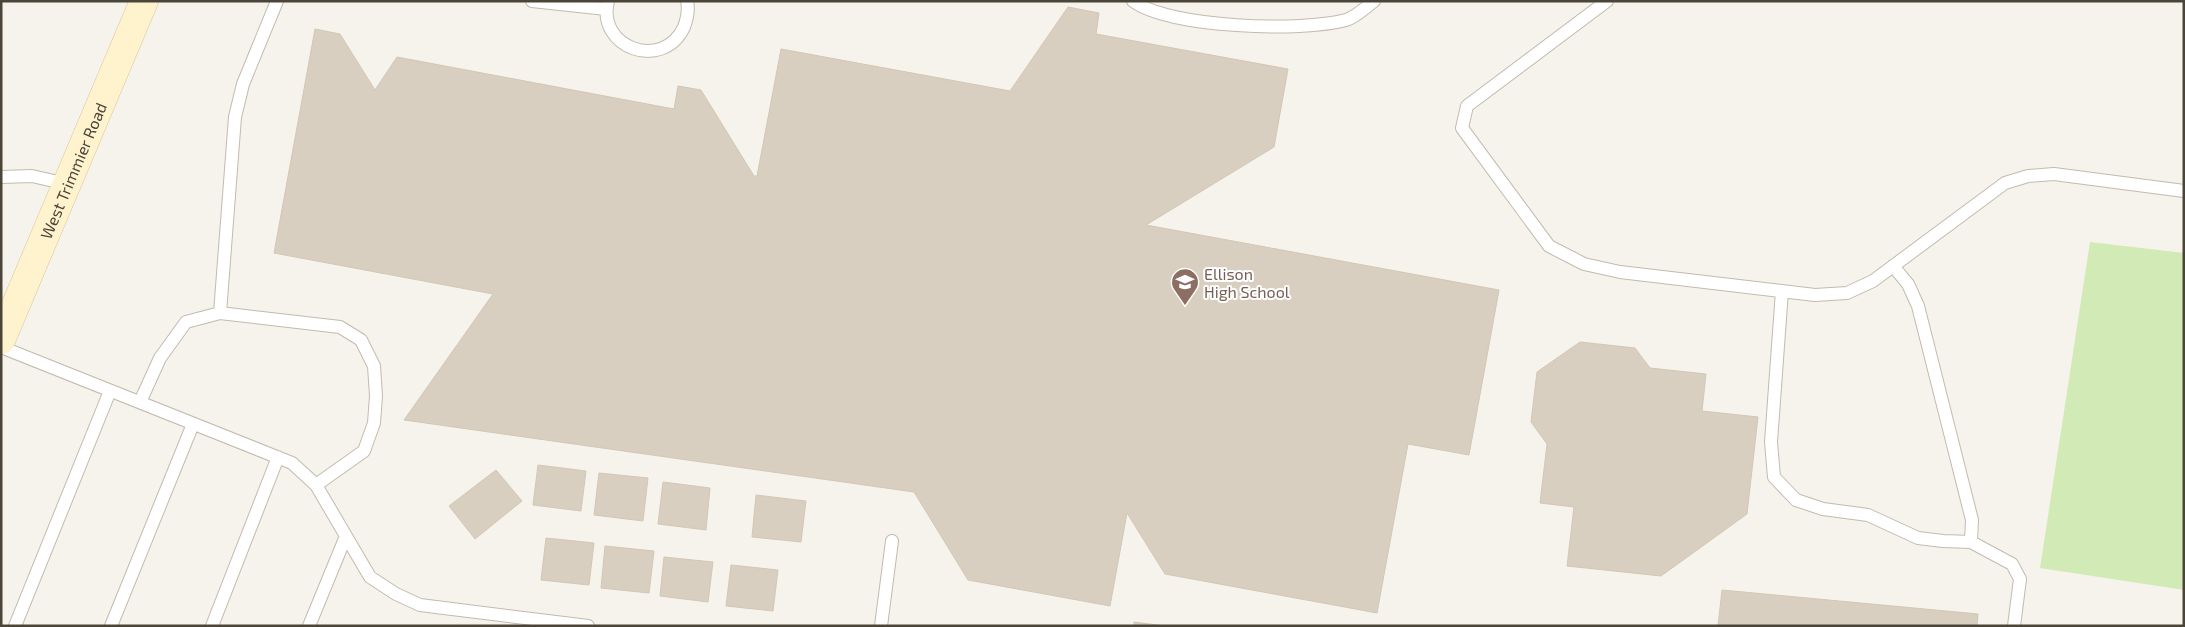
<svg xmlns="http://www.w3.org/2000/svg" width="2185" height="627" viewBox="0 0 2185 627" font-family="'Exo 2',sans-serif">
<rect width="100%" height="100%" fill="#f6f3ec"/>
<path fill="#d2eab5" d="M2090,242l94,11v337l-144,-22z"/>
<path fill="#d8cfc1" stroke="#d3c7b4" d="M1068,7l31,6 -3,21 192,35 -14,78 -128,78 353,65 -30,165 -61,-11 -31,169 -212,-39 -38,-61 -17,93 -142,-26 -54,-88 -510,-72 89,-126 -219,-41 41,-224 25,5 35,56 22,-33 277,52 4,-23 23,4 53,86h3l24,-127 229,42z
M1580,342l55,6 15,20 56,6 -4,37 56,6 -11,97 -86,62 -94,-10 7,-59 -34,-4 7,-59 -16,-22 6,-50z
M538,465l48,6 -5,40 -48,-6z
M496,470l26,31 -47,38 -26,-33z
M599,473l49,5 -5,43 -49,-6z
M663,482l47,6 -4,42 -48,-6z
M756,495l50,6 -5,41 -49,-5z
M546,538l48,5 -5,42 -48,-5z
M605,546l49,5 -5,42 -48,-5z
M664,557l49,5 -5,40 -48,-6z
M731,565l47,5 -5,41 -47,-5z
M1722,590l256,24 -1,12h-259z
M1134,622l31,4h-31z"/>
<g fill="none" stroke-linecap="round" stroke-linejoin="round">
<g stroke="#c2bbae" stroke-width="14">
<path id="lane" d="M532,1l74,8
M608,1c-12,47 55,71 76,26 3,-8 5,-17 3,-26
M1133,1c36,27 169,31 213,19 10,-3 20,-13 28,-19
M1607,1l-140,105 -5,22 87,118 35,18 36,8 195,23 32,-2 26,-12 132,-98 23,-7 26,-2 130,17
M1,177l31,-1 35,8
M1782,291l-11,151 3,35 22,23 27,9 45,6 50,23 25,3 28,1 1,-22 -54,-214 -10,-22 -15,-18
M220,313l15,-196 8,-33 34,-83
M1,347l291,116 24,22 54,92 26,17 24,11 168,21
M140,402l20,-44 26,-36 34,-9 120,14 21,13 13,26 2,30 -2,27 -10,28 -48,34
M1971,542l41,22 8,15 -6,47
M15,626l95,-235
M111,626l82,-202
M212,626l66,-169
M309,626l37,-90
M881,626l11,-85"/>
</g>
<g stroke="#d6c79b" stroke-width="29">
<g id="secondary">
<path id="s1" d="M1,340l143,-339"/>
</g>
</g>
<use href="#lane" stroke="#fff" stroke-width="12"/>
<use href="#secondary" stroke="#fff3cd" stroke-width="28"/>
</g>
<defs>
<g id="school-pin" transform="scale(1.4375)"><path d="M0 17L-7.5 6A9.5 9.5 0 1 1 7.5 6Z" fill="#8d6e63" stroke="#fff"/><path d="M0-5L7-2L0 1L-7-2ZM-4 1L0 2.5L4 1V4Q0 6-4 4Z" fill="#fff"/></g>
</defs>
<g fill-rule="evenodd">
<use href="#school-pin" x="1185" y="282"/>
</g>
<g text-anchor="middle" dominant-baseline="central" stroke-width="4" stroke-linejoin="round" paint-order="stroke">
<g font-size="16" fill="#4b4439" stroke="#fff">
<text stroke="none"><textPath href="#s1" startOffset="184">West Trimmier Road</textPath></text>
</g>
<g font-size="16" fill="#785e54" stroke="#fff" text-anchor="start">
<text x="1204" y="273">Ellison<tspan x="1204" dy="18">High School</tspan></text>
</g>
</g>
<rect width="2185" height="627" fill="none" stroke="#4b4439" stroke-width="5"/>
</svg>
